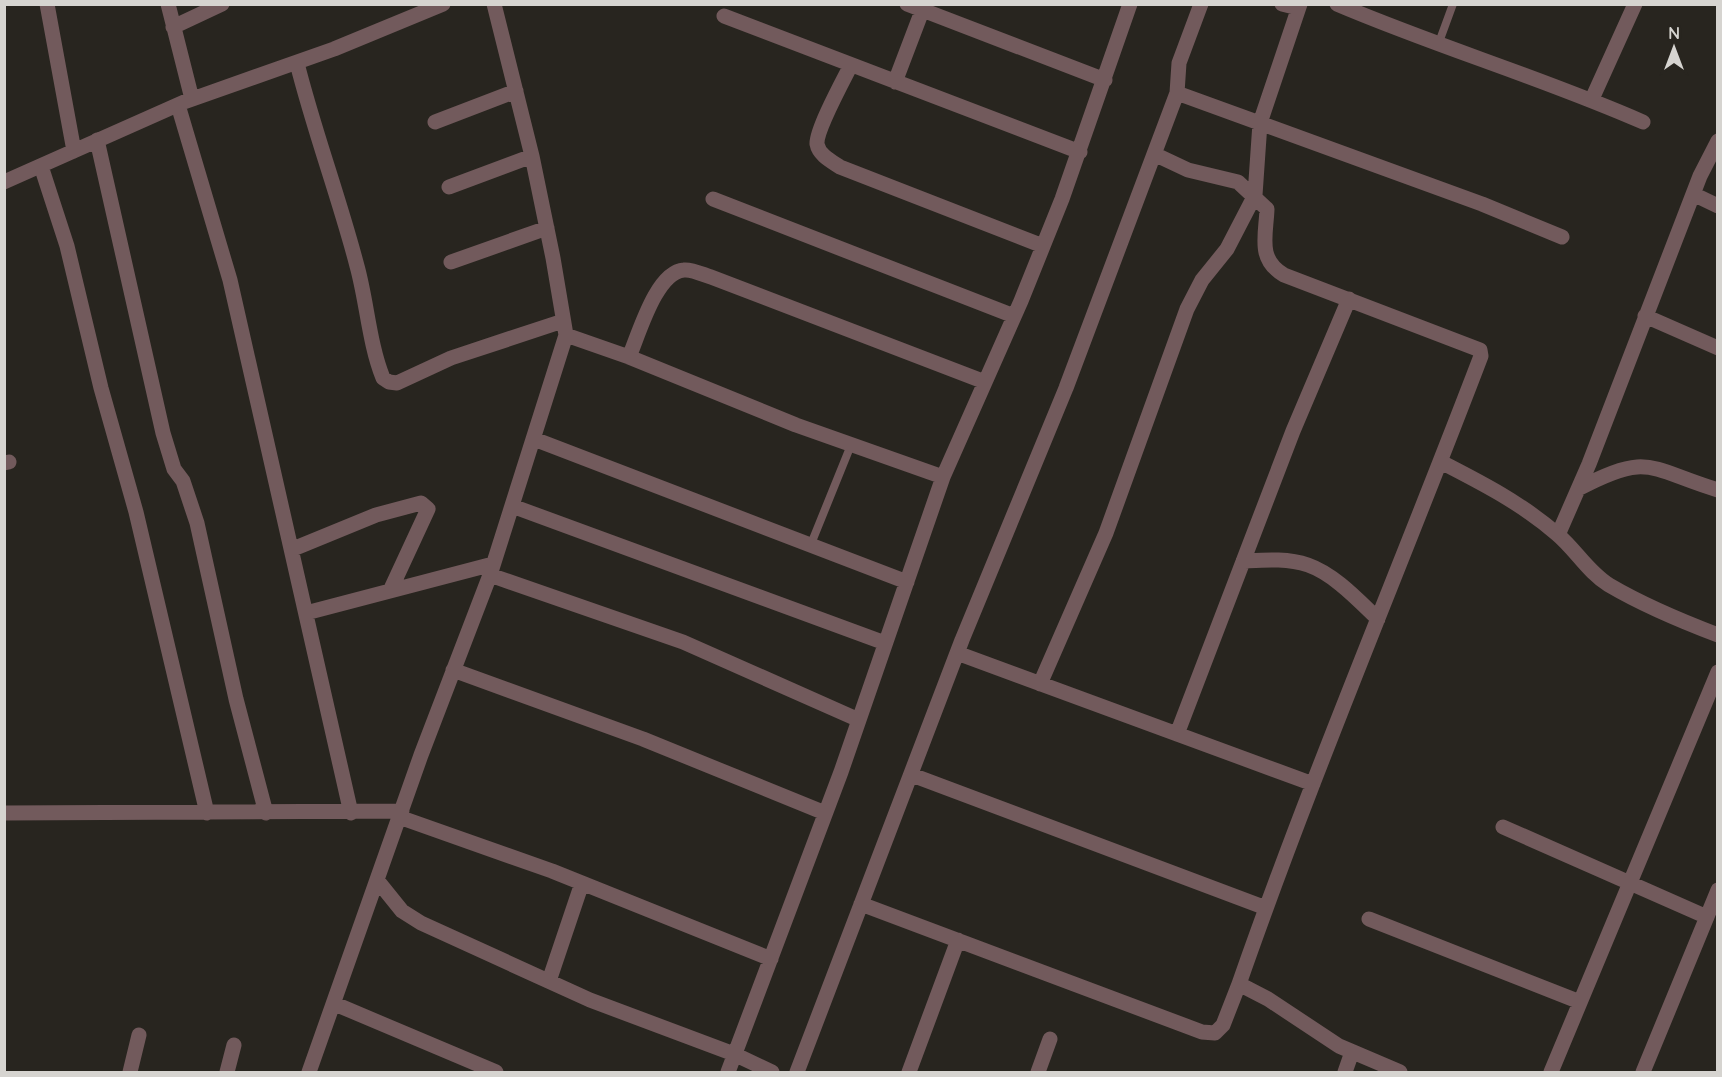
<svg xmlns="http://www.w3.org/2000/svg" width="1722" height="1077" viewBox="0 0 1722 1077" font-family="Quicksand,sans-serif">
<rect width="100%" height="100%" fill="#28251f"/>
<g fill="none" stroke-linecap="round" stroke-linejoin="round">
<path stroke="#725a5c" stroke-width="8" d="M1438,45l15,-41
M811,544l40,-99"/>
<path stroke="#725a5c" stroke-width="15" d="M47,4l27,147
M168,4l24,95
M907,4l198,76
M1282,4l16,4
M1337,4c101,43 206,74 306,118
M724,16l356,136
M173,27l49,-23
M297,63c17,68 42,134 60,203 10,36 12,77 26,112l6,4 8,1 54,-25 112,-37
M851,65c-7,14 -35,65 -34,79 2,11 14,17 23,23l203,79
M895,82l27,-71
M1177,93l305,111 80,33
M1592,99l43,-95
M178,105l52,175 121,533
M435,122l81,-31
M97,140l66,293 11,36 9,12 14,42 39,176 30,114
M41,166l26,80 34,142 35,124 71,301
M4,182l180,-80 150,-53 109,-45
M449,187l83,-31
M1693,194l25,12
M713,199l301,117
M451,262l96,-34
M1645,316l73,32
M566,335l63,22 167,68 147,52
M629,357c10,-23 27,-85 55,-87 8,-1 20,5 27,7l274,105
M534,439l373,143
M1441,462c41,21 80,41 116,72 19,16 31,38 52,51 34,20 72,36 109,50
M4,463l5,-1
M1578,489c71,-38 71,-20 140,1
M512,506l373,137
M1558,535l31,-71 111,-288 18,-35
M293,549l83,-34 45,-12 7,6 -38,82
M1243,561c21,-1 44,-3 65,4 26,9 50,35 70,54
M490,575l193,67 176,78
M306,613l187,-49
M957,653l356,131
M453,670l190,69 182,74
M1040,684l66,-151 81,-224 15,-29 25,-31 28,-54 5,-72 40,-119
M1177,734l116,-303 56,-132
M912,775l354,133
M4,813l398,-2
M399,817l153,54 219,88
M1503,827l204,90
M377,880l25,31 19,12 169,77 144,54 38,18
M861,904l341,128 13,1 8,-8 16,-41c74,-212 162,-418 242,-628l-1,-6 -196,-75c-27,-16 -18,-39 -17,-66l-29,-27 -50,-12 -34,-16
M1369,919l211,83
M549,981l33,-98
M1239,984l29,15 71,47 61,26
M335,1004l161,68
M130,1072l9,-37
M227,1072l7,-27
M309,1072l112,-317 69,-180 76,-240 -13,-77 -21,-102 -38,-152
M728,1072l113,-300 102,-295 78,-176 41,-102 68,-195
M797,1072l165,-432 104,-252 111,-295 2,-30 22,-59
M909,1072l49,-132
M1038,1072l12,-33
M1345,1072l7,-20
M1551,1072l167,-400
M1643,1072l75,-182"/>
</g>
<rect width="1722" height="1077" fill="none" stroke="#d6d4d0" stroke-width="12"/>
<g transform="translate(1674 48)" stroke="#28251f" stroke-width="4.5" paint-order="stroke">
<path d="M0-4.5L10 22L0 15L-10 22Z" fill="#d6d4d0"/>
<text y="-9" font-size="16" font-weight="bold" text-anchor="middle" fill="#d6d4d0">N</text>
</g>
</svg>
